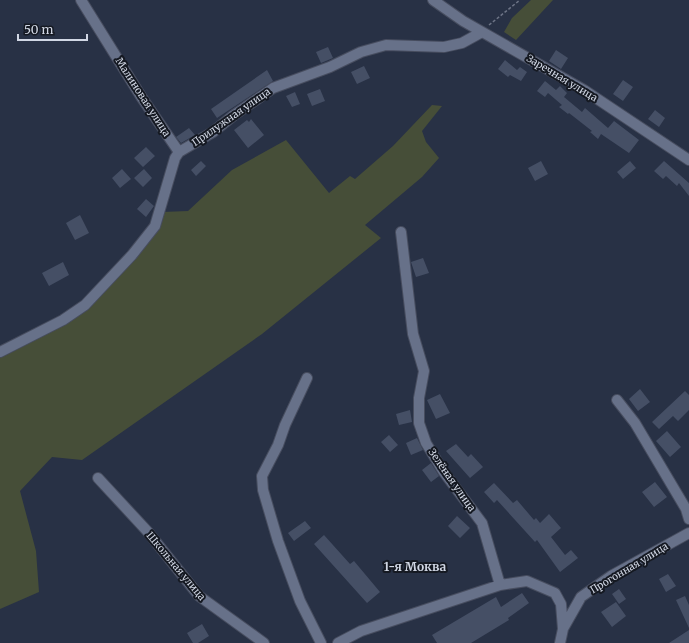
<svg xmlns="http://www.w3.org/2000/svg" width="689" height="643" viewBox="0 0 689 643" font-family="Merriweather,serif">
<rect width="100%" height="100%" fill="#283145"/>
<path fill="#464e38" d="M531,0h22l-37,40 -12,-8 8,-14z
M432,105l10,1 -20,25 4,11 13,16 -17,19 -57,48 16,13 -119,96 -180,126 -30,-3 -32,34 16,60 3,41 -39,17v-256l86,-47 76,-94 26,-1 44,-41 54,-30 43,53 21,-17 5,3 38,-33z"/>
<path fill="#454f65" d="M328,47l5,11 -12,5 -5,-11z
M556,50l12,8 -7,11 -12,-8z
M505,60l12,10 3,-3 7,5 -6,9 -11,-6 -2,2 -10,-8z
M364,66l6,12 -13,6 -6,-12z
M267,70l6,11 -56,37 -6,-9z
M623,80l10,7 -10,14 -10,-7z
M545,81l11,9 4,-4 7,7 -3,4 18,15 3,-4 23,20 6,-7 25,19 -10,13 -28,-19 -3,5 -8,-7 2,-1 -23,-18 -1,1 -9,-7 3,-2 -14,-12 -3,4 -8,-6z
M320,89l5,12 -13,5 -5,-12z
M295,92l5,12 -8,3 -6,-11z
M655,110l10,8 -6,9 -11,-8z
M251,119l13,16 -16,13 -14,-18 13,-10 2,2z
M189,128l6,7 -14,8 -5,-6z
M146,147l9,9 -12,11 -9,-9z
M201,161l5,5 -10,10 -5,-6z
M541,161l7,13 -13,7 -7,-13z
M630,161l6,7 -13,11 -6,-7z
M664,161l25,22v13l-10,-13 -2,3 -11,-10 -3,3 -9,-8z
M122,169l9,10 -11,9 -8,-10z
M144,169l8,9 -9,9 -9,-9z
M146,199l8,7 -8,11 -9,-8z
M80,215l9,18 -14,7 -9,-17z
M423,258l6,15 -13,4 -5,-15z
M63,262l6,13 -20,11 -7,-13z
M640,389l10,13 -12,9 -9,-12z
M685,391l4,4v15l-11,11 -5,-5 -14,13 -7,-7z
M440,394l10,19 -14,6 -9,-19z
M410,410l2,12 -13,3 -3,-11z
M667,431l14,16 -11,10 -14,-16z
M389,435l9,10 -8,7 -9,-10z
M417,438l6,12 -12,5 -5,-12z
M456,444l12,13 3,-3 12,13 -13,11 -24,-27z
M431,463l8,13 -8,6 -9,-12z
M655,482l12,15 -13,10 -12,-15z
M494,483l19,20 4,-3 17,20 2,-2 4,5 9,-9 12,14 -10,9 14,18 6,-5 7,8 -18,14 -23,-32 -2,2 -38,-42 -3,3 -10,-11z
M457,516l13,12 -10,10 -12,-12z
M305,521l6,7 -17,13 -6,-8z
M324,535l26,29 4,-3 26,31 -13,11 -53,-59z
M668,574l8,12 -10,6 -7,-13z
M619,589l7,10 -7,5 -7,-10z
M522,593l7,10 -21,15 1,2 -38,23h-34l-5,-8 64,-38 5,10z
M685,596l4,9v23l-13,-28z
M616,602l10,14 -14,11 -11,-15z
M202,624l7,12 -11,7h-5l-6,-10z
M689,630v13h-20z"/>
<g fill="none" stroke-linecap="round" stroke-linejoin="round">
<g stroke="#474d5f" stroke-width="12">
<path id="minor" d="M81,0l61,98 37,54
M433,0l30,21 121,69 105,70
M401,232l12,102 11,37 -5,27v25l7,20 17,28 39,52 18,62
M0,352l63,-32 22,-15 47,-50 23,-29 20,-68 4,-6 34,-20 21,-17 39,-27 57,-21 31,-15 25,-7 58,2 18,-4 20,-11
M307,378l-22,47 -7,20 -16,31 1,14 15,51 22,60 21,42
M617,400l18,23 51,86 3,10
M98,478l50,54 51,64 65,47
M564,627l17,-30 30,-21 78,-43
M338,643l23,-12 139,-46 27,-4 28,12 6,11 2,25 -3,14"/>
</g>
<path stroke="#6d7486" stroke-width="1.5" stroke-dasharray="3 2" stroke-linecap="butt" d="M489,25l31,-25"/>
<use href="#minor" stroke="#677189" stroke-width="10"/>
</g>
<g text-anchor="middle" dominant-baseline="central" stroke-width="4" stroke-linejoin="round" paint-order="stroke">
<g font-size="10" fill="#d1d7e4" stroke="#151922">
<text transform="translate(562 78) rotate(31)">Заречная улица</text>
<text transform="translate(143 97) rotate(57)">Малиновая улица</text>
<text transform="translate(231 117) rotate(-35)">Прилужная улица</text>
<text transform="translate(452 480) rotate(55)">Зелёная улица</text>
<text transform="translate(176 566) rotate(50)">Школьная улица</text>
<text transform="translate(629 568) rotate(-31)">Прогонная улица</text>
</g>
<g font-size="12" font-weight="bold" fill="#d1d7e4" stroke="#151922">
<text x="415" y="566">1-я Моква</text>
</g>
</g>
<path d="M18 34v6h69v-6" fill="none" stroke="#d1d7e4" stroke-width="2"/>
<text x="24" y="34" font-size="12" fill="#d1d7e4" stroke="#151922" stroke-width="3" paint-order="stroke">50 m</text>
</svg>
